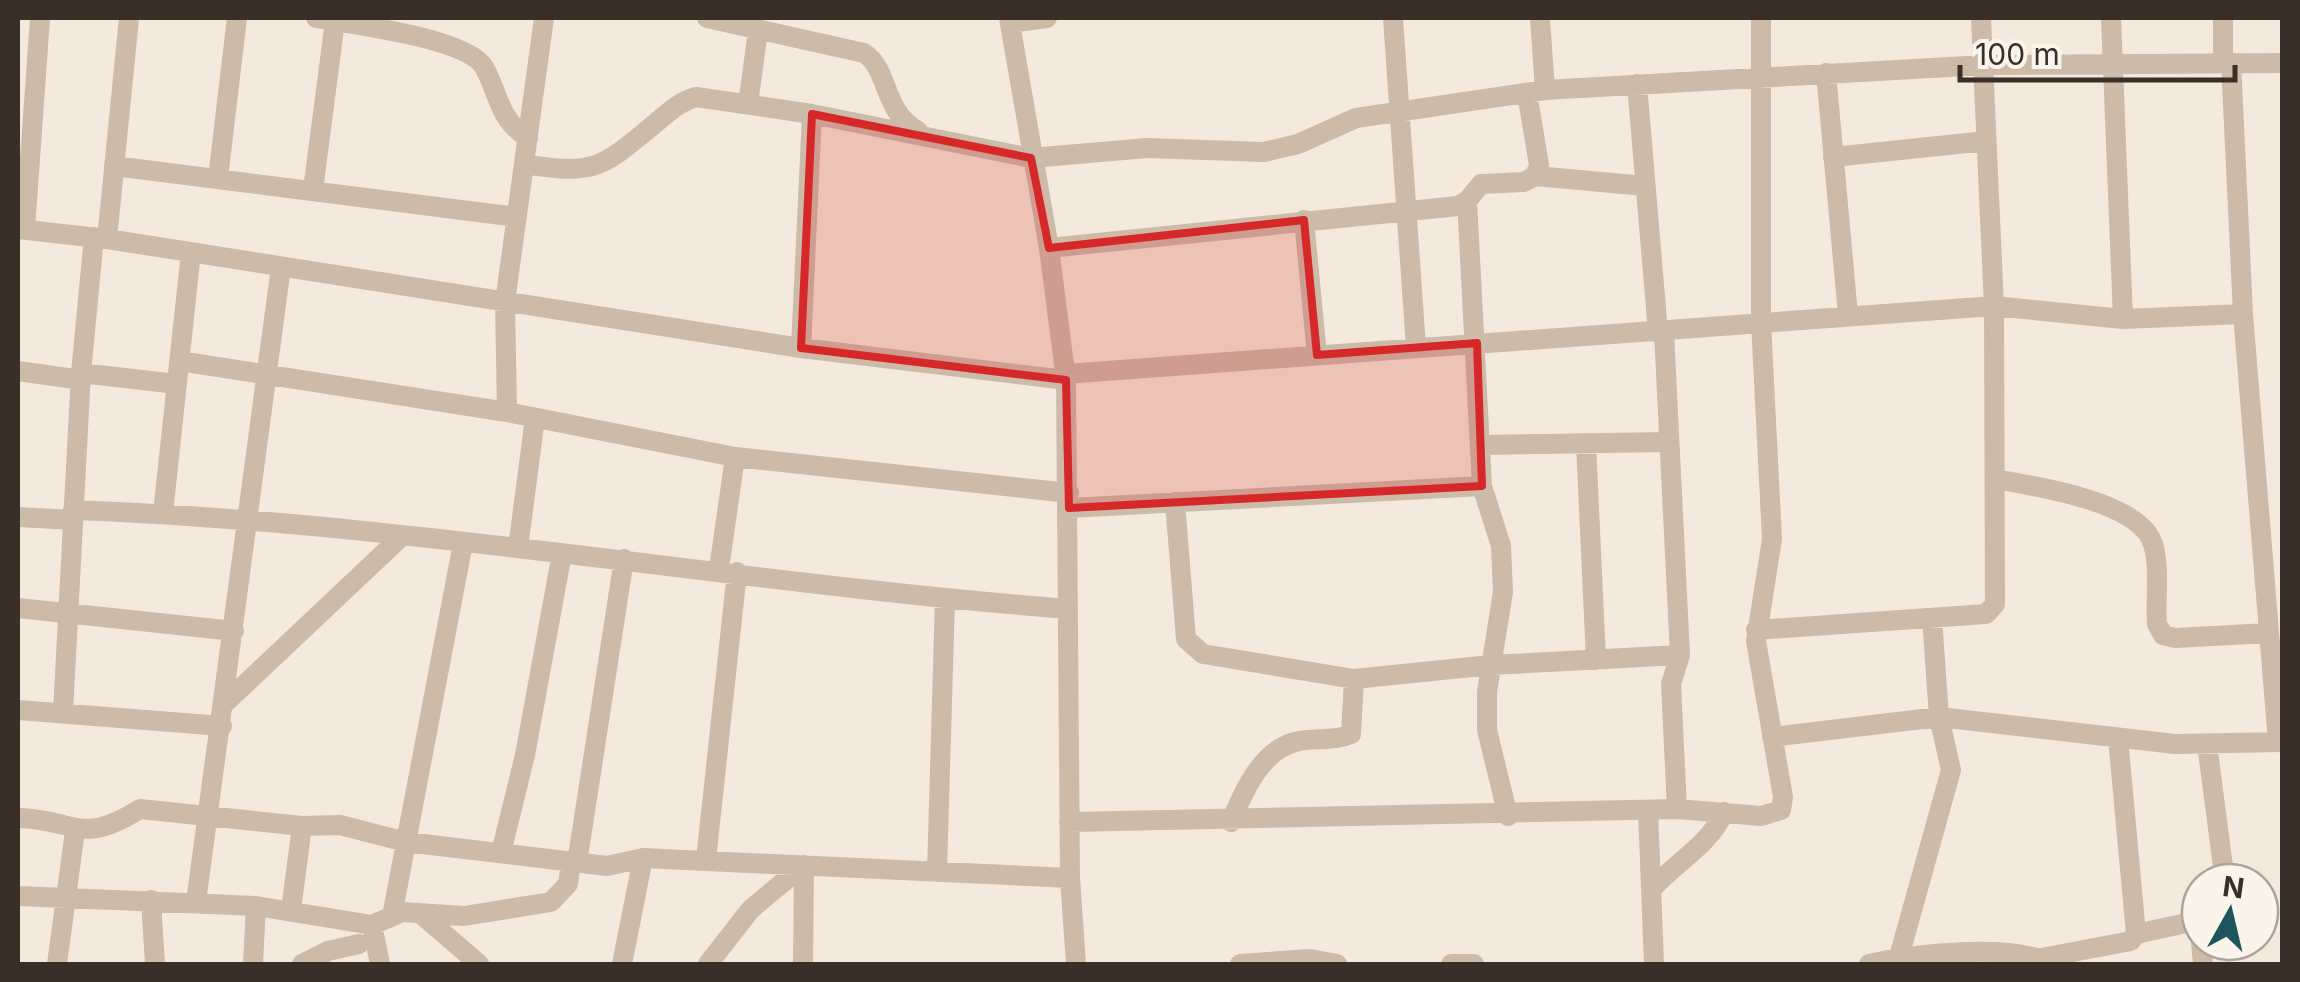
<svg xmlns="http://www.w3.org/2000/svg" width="2300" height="982" viewBox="0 0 2300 982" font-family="Inter,sans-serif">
<rect width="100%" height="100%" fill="#f3eadd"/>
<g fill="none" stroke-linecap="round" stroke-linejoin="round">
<path stroke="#ccbba9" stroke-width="20" d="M316,18c35,6 151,20 168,49 16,29 14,52 44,71
M707,18l157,35c26,17 18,58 54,78
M1009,18l40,230 17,132 4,498 6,86
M1393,18l23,329
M1540,18l5,72
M2111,18l12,301
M2223,18v44
M1010,23l37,-5
M2231,62l12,252 35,428
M1826,73l22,242
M1637,84l21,248
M1527,93l12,72 -4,11
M748,104l10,-73
M1833,157l153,-16
M524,164c73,12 78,3 133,-42 12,-10 23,-21 39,-25l116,17 219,44 116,-10 117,4 34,-8 58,-26 189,-28 439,-25 298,-2
M114,166l403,51
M218,178l19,-160
M313,190l22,-169
M1304,220l13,135
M18,229l89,10 694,109 265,32
M25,229l15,-211
M107,239l22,-221
M1049,248l409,-42 9,-5
M1664,332l16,323 -9,29 6,125
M801,348l11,-234
M179,361l328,51 228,45 334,36
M18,371l64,9
M81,373l96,11
M1065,374l929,-68 129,13 120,-5
M507,412l-2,-110 39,-284
M1586,443l10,217
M1480,445l189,-3
M1995,479c38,7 137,21 156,60 10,21 4,61 6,85l6,11 12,3 94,-5
M1175,502l11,137 17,15 151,25 137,-14 189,-10
M1069,508l413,-22
M73,510c333,12 663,73 995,99
M163,513l28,-261
M18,517l55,3
M518,548l17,-130
M719,569l16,-112
M18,608l216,23
M1756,630l230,-16 9,-10 -1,-298 -13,-288
M224,704l178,-168
M18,710l204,16
M63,712l18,-339 13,-136
M1772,737l167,-20 236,27 107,-2
M2207,744l18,138
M1648,810l6,154
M1508,816l-21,-86v-38l16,-100 -2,-46 -19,-60 -15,-285 14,-17 43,-2 11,-6 110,10
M18,818c58,1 61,29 122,-9l162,17 38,-1 66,17 201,24 36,-8 427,20
M1069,822l608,-13 84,7 20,-6 2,-13 -27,-156 16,-102 -11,-217v-304
M1231,822c12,-30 30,-71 64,-80 18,-5 39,0 56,-8l3,-55
M501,853l24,-98 37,-202
M706,860l31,-288
M577,863l47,-304
M937,872l8,-273
M1651,890c23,-27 59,-45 73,-78
M18,896l238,10 116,19 30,-13 62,4 87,-14 17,-18 3,-22
M151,900l4,64
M196,902l85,-635
M291,910l11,-84
M422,915l57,49
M392,916l71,-373
M372,925l8,39
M2136,934l64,-14
M2201,942l2,22
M1899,957l52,-187 -12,-53 -7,-99
M2041,958l90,-17 5,-7 -18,-196
M57,964l18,-133
M253,964l3,-58
M302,964l26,-13 31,-7
M622,964l21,-106
M708,964l43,-55 53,-44
M803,964l1,-99
M1240,964l70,-5 27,5
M1451,964h23
M1869,964c44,-10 140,-21 181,-1"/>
</g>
<path fill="#d62828" fill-opacity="0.2" stroke="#d62828" stroke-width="8" stroke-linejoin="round" d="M812,114l219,44 18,90 255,-28 13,135 160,-12 5,143 -413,22 -3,-128 -265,-32z"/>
<rect width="2300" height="982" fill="none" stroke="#392f29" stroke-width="40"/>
<g transform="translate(2230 912) rotate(8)"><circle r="48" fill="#fbf4ea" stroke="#ada59d" stroke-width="2.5"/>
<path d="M0-8L18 38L0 25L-18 38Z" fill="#1c555d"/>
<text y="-15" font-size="28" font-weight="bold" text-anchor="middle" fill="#392f29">N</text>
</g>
<path d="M1960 65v15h275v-15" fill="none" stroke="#392f29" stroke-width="5"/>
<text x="1975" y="65" font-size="30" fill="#392f29" stroke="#fbf4ea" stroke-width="8" paint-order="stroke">100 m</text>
</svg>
